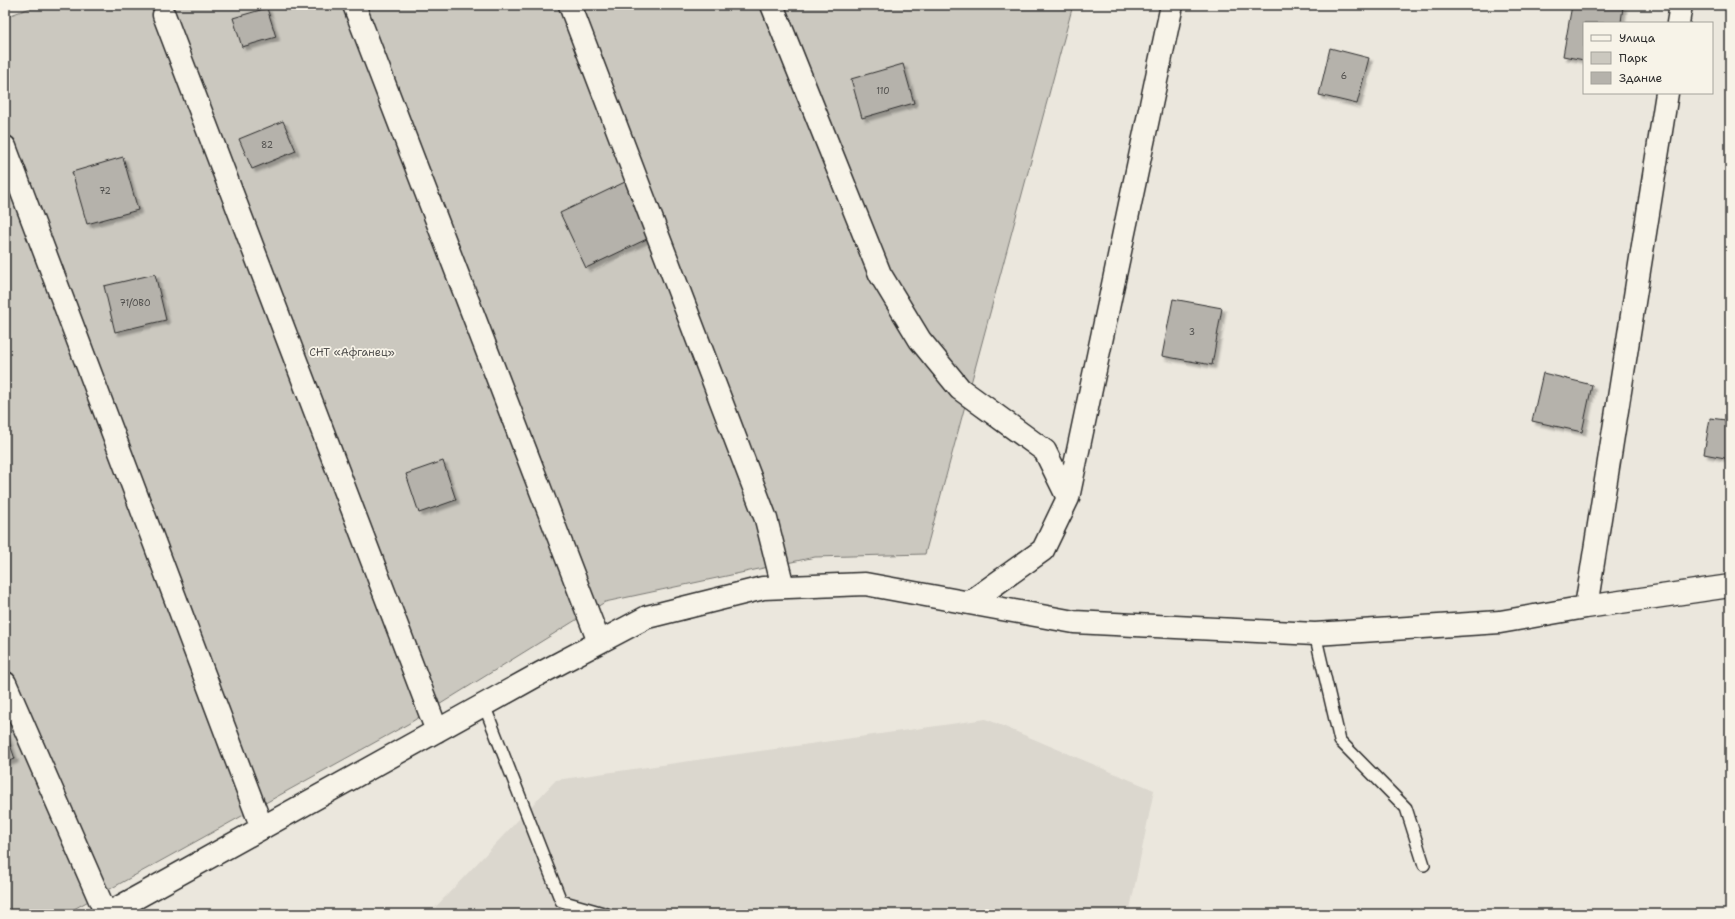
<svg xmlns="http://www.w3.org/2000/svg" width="1735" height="919" viewBox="0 0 1735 919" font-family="'Shantell Sans',sans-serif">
<defs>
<filter id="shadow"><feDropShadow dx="3.5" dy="3.5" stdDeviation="1" flood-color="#0004"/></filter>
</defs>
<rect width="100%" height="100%" fill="#ebe7dd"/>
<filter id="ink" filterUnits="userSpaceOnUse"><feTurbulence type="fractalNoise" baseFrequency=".025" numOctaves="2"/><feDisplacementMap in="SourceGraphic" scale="8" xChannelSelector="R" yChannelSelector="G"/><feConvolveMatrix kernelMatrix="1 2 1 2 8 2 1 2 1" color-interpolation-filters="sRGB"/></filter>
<g filter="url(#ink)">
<path fill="#dbd7ce" d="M986,719l168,71 -25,124h-700l127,-134z"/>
<path fill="#cbc8bf" stroke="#7b7a75" d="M39,5h1034l-148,549 -110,3 -210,45 -197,122 -343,190h-60v-897z"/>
<path fill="#b5b2ab" stroke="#2b2b2b" filter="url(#shadow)" d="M1572,5h38l13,2 -2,15 4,1h-41v37l-21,-4z
M267,8l9,29 -34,10 -9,-29z
M1330,48l39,10 -12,46 -38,-9z
M903,64l11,39 -52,15 -11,-39z
M283,121l13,30 -44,18 -13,-30z
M123,157l15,53 -51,14 -15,-52z
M625,182l26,55 -65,31 -26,-55z
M155,274l11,46 -51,12 -11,-46z
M1173,299l49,9 -10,57 -50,-9z
M1543,373l49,12 -10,47 -50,-11z
M1727,410l3,1v48l-26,-5 6,-36 16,2z
M443,461l13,39 -37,13 -13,-39z
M5,730l10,29 -10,4z"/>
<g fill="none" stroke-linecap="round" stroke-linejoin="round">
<g stroke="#2b2b2b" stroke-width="14">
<path id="lane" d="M1315,634l25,107 66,67 18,57
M484,705l77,196 46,13"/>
</g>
<g stroke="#2b2b2b" stroke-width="25">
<path id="street" d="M354,5l245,637
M570,5l196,514 17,68
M772,5l108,269 40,66 40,49 85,62 23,47 -25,52 -74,53
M164,15l273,716
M1678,23l3,-18
M5,147l257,681
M1068,498l104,-493
M1586,607l81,-514
M5,683l101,231
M107,914l434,-241 106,-56 116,-29 102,-4 209,38 241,12 185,-12 86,-15 144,-21"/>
</g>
<use href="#lane" stroke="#f7f3e8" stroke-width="11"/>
<use href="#street" stroke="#f7f3e8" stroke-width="22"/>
</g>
</g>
<g text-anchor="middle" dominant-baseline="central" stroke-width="3.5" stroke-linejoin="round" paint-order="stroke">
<g font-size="9" fill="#4e4d4b">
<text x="1344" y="76">6</text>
<text x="883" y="91">110</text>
<text x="267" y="145">82</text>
<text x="105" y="191">72</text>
<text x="135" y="303">71/ОВО</text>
<text x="1192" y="332">3</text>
</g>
<g font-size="11" fill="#535250" stroke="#f7f3e8">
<text x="352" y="352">СНТ «Афганец»</text>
</g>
</g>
<rect width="1735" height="919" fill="none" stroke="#f7f3e8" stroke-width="20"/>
<rect x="10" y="10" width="1715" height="899" fill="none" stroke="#2b2b2b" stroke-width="1.5" filter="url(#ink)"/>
<rect x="1583" y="22" width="130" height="72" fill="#f7f3e8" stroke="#a5a39c"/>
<rect x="1591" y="35" width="20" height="6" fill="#f7f3e8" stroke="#a5a39c"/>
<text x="1619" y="42" font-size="12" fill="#2b2b2b">Улица</text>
<rect x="1591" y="52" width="20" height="12" fill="#cbc8bf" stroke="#a5a39c"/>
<text x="1619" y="62" font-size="12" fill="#2b2b2b">Парк</text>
<rect x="1591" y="72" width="20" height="12" fill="#b5b2ab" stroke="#a5a39c"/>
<text x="1619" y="82" font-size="12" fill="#2b2b2b">Здание</text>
</svg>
